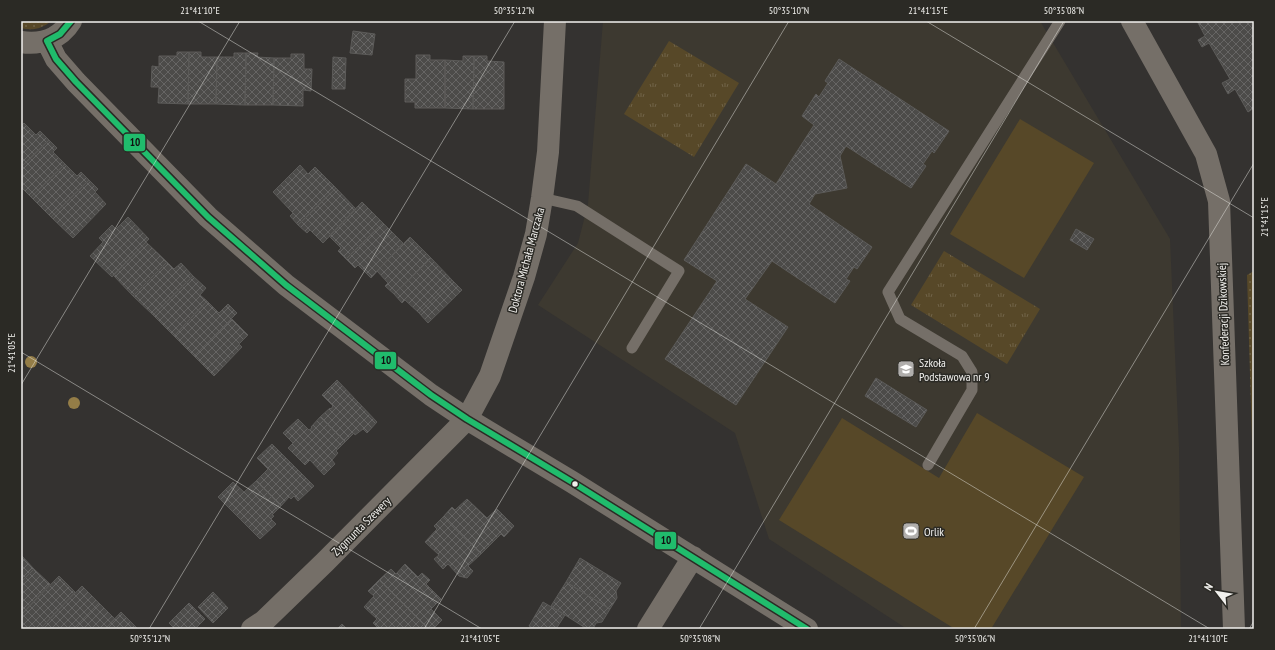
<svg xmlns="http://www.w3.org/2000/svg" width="1275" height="650" viewBox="0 0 1275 650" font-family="'PT Sans Narrow',sans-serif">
<defs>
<pattern id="grass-dots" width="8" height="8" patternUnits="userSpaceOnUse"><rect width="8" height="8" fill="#574828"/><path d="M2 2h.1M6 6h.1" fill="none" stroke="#706348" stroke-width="1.8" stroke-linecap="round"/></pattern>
<pattern id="park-tufts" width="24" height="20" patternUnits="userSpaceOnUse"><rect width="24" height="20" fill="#574828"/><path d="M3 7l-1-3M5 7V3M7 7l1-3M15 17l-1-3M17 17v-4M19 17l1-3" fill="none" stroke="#706348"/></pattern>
<pattern id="building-cross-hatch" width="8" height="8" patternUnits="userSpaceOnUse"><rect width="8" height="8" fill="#4c4b49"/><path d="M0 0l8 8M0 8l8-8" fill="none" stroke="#666564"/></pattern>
</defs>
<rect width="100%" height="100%" fill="#343230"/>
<path fill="#3d3930" d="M603,21h437l130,218 9,208 2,182h-274l-138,-90 -34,-106 -197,-128 40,-62 10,-39z"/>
<path fill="url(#grass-dots)" d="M21,21h30c-9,8 -19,10 -30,7z
M1254,271v235l-7,-231z"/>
<path fill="url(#park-tufts)" d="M669,41l70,42 -45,74 -70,-43z
M944,251l96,58 -33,55 -96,-59z"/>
<path fill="#574828" d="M1020,119l74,44 -70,115 -74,-44z
M977,413l107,64 -93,152h-36l-176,-109 63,-102 97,60z"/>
<path fill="url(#building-cross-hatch)" stroke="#5c5b59" d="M1197,21h53l4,8v79l-6,4 -13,-23 -7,5 -6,-11 8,-4 -21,-36 -7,4 -4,-7 7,-4z
M353,31l22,3 -3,21 -22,-2z
M177,52h12l-1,52 -30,-1 1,-16h-8l1,-21 7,1v-11h18z
M189,52h12v5h16l-1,47h-28z
M234,53h12l-1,52 -29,-1 1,-47h17z
M246,53h12l-1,4 17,1 -1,47h-28z
M291,54h13v15h8l-1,22 -8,-1v16l-30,-1 1,-47h17z
M416,55h14v5h15v48h-30v-6h-10v-23h11z
M463,56h11l-1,53 -28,-1v-48l18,1z
M474,56h13v5l17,1v47h-31z
M333,57l13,1 -1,31h-13z
M839,59l110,72 -15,22 -2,-2 -9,13 3,2 -15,22 -65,-42 -6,10 7,32 -32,6 -6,10 63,43 -15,22 -3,-2 -8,12 4,2 -15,22 -63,-42 -27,38 43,28 -52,78 -71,-46 52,-78 -33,-21 62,-96 30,20 38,-59 -12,-9 14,-22 3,3 9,-14 -3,-2z
M24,123l12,12 4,-4 9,9 -28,27v-41z
M49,140l8,8 -4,4 12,12 -34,33 -10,-10v-20z
M65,164l12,12 4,-4 8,8 -38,37 -20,-20z
M300,165l8,9 7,-7 21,21 -38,37 -8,-9 3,-3 -20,-21z
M89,180l9,9 -3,3 11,12 -33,34 -22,-21z
M336,188l20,21 -33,34 -13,-13 -3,3 -9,-8z
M362,202l21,21 -37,36 -8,-8 3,-3 -12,-12z
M128,217l21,22 -37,38 -22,-21 13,-14 -4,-4 13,-13 4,4z
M383,223l20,20 -32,35 -13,-13 -3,3 -9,-9z
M1076,229l18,10 -7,11 -17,-10z
M410,237l21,21 -37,36 -9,-8 3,-3 -11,-12z
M146,242l21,20 -34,34 -20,-21z
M431,258l21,22 -33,33 -14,-13 -3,3 -8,-9z
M167,262l7,7 7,-6 12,13 -40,39 -20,-19z
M193,276l13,12 -6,7 7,6 -33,35 -21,-21z
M452,280l10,10 -34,33 -9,-10z
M207,301l12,12 9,-9 9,9 -43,43 -20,-20z
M232,319l16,16 -9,9 3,3 -28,29 -20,-20z
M876,378l51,32 -11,17 -51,-31z
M337,380l40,42 -10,11 -4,-4 -8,6 -1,-2 -9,9 -25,-25 10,-9 1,1 2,-3 -11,-11z
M320,417l25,25 -9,9 2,2 -6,7 3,4 -11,11 -14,-15 -5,5 -17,-17 5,-5 -10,-10 15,-14 11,11 3,-2 -1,-1z
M272,444l42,42 -16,15 -4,-5 -3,3 -2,-2 -8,9 -25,-25 12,-12 -11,-11z
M256,481l25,25 -9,9 2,1 -3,3 5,5 -16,15 -42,-42 15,-15 11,10z
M467,499l20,19 10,-9 17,17 -10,11 -3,-3 -20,20 -38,-37 9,-10 3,3z
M443,517l38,37 -13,12 5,5 -6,7 -8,-2 -11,-12 -5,5 -9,-10 5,-4 -14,-13 12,-13 -3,-3z
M21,555l13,14 -13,13z
M580,558l41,25 -5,8 1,7 -7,11 -44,-27z
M405,564l13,13 4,-4 8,7 -4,4 15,15 -10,10 11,11 -9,9h-5l-49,-49 12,-11 5,5z
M34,569l16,15 -29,31v-33z
M59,576l16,16 -35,37h-19v-14z
M379,580l49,49h-40l-2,-2 -3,2h-4l-6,-6 4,-4 -13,-12 10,-11 -6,-5z
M566,582l44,27 -8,13 -6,1 -3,6h-6l-36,-23z
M82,586l17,17 -26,26h-33z
M213,592l15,16 -15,15 -15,-16z
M543,602l22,13 -9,14h-22l-5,-3z
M99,603l16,16 -10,10h-32z
M189,603l16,16 -10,10h-20l-6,-6z
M121,612l17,17h-33z
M342,624l5,5h-10z"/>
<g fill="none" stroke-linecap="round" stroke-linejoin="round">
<path stroke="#756f68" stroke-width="11" d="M542,198l35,8 102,65 -47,77
M928,465l44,-75v-18l-10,-16 -62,-37 -12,-27 172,-271"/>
<path stroke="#756f68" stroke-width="22" d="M1132,21l74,133 13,47 15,428
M47,41l9,18 20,23 132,135 78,68 145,110 36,24 105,63 235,147
M21,42c20,3 39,-3 50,-21
M252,629l12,-8 61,-59 142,-143 23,-43 34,-99 12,-43 6,-36 6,-46 7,-131
M648,629l45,-72"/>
<g stroke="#2b2a25" stroke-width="9">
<path id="bus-1" d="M71,21l-11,13 -13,7 9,18 20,23 132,135 78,68 145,110 36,24 105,63 235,147"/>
</g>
<use href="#bus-1" stroke="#20bc6c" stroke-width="6"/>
</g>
<g fill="#947d47">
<circle cx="31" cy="362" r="6"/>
<circle cx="74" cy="403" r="6"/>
</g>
<path fill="none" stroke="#f2f1ee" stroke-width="1" stroke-opacity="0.45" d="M198,21l1012,608M926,21l328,197M21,352l461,277M21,385l219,-364M149,629l366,-608M424,629l365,-608M699,629l365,-608M974,629l280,-466M1249,629l5,-8"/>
<defs>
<g id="school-square" transform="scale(0.9)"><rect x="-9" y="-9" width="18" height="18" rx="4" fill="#b0aeac" stroke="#2b2a25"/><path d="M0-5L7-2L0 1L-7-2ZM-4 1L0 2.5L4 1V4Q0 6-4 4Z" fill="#fff"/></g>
<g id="stadium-square" transform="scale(0.9)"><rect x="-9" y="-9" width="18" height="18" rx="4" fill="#b0aeac" stroke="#2b2a25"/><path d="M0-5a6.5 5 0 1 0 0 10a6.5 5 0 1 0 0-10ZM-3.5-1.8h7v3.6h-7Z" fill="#fff"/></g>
</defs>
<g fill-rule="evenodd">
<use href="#school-square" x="906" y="369"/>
<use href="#stadium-square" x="911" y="531"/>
</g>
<circle fill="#f2f1ee" stroke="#2b2a25" stroke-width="1.5" cx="575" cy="484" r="3.5"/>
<g text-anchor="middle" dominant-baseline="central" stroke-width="3" stroke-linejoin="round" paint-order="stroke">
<g font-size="12" fill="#f2f1ee" stroke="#2b2a25">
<text transform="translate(526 260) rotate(-75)">Doktora Michała Marczaka</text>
<text transform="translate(1223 314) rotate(-92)">Konfederacji Dzikowskiej</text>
<text transform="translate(361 526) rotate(-45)">Zygmunta Szewery</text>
</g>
<g font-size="12" fill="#f2f1ee" stroke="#2b2a25" text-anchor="start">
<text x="919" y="362">Szkoła<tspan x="919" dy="14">Podstawowa nr 9</tspan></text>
<text x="924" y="531">Orlik</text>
</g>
</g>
<g stroke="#2b2a25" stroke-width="1.5">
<rect x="123" y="133" width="23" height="19" rx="4" fill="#20bc6c"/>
<rect x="374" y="351" width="23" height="19" rx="4" fill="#20bc6c"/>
<rect x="654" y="531" width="23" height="19" rx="4" fill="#20bc6c"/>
</g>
<g font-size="11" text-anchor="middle" font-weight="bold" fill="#111">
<text x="135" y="146">10</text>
<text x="386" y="364">10</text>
<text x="666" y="544">10</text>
</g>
<rect width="1275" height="650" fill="none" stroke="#2b2a25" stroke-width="44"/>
<g transform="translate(1217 592) rotate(301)" stroke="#2b2a25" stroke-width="3" paint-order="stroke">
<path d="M0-3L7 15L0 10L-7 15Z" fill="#f2f1ee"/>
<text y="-6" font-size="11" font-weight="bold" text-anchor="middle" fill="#f2f1ee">N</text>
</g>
<rect x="22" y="22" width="1231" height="606" fill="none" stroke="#f2f1ee" stroke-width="1.5"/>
<g font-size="10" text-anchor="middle" fill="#f2f1ee">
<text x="200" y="14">21°41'10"E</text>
<text x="514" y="14">50°35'12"N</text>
<text x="789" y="14">50°35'10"N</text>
<text x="928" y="14">21°41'15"E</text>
<text x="1064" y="14">50°35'08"N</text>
<text transform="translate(1264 217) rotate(-90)" y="4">21°41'15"E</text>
<text transform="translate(11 353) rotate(-90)" y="4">21°41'05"E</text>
<text x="150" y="642">50°35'12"N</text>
<text x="480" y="642">21°41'05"E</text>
<text x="700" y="642">50°35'08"N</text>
<text x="975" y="642">50°35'06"N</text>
<text x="1208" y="642">21°41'10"E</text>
</g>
</svg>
